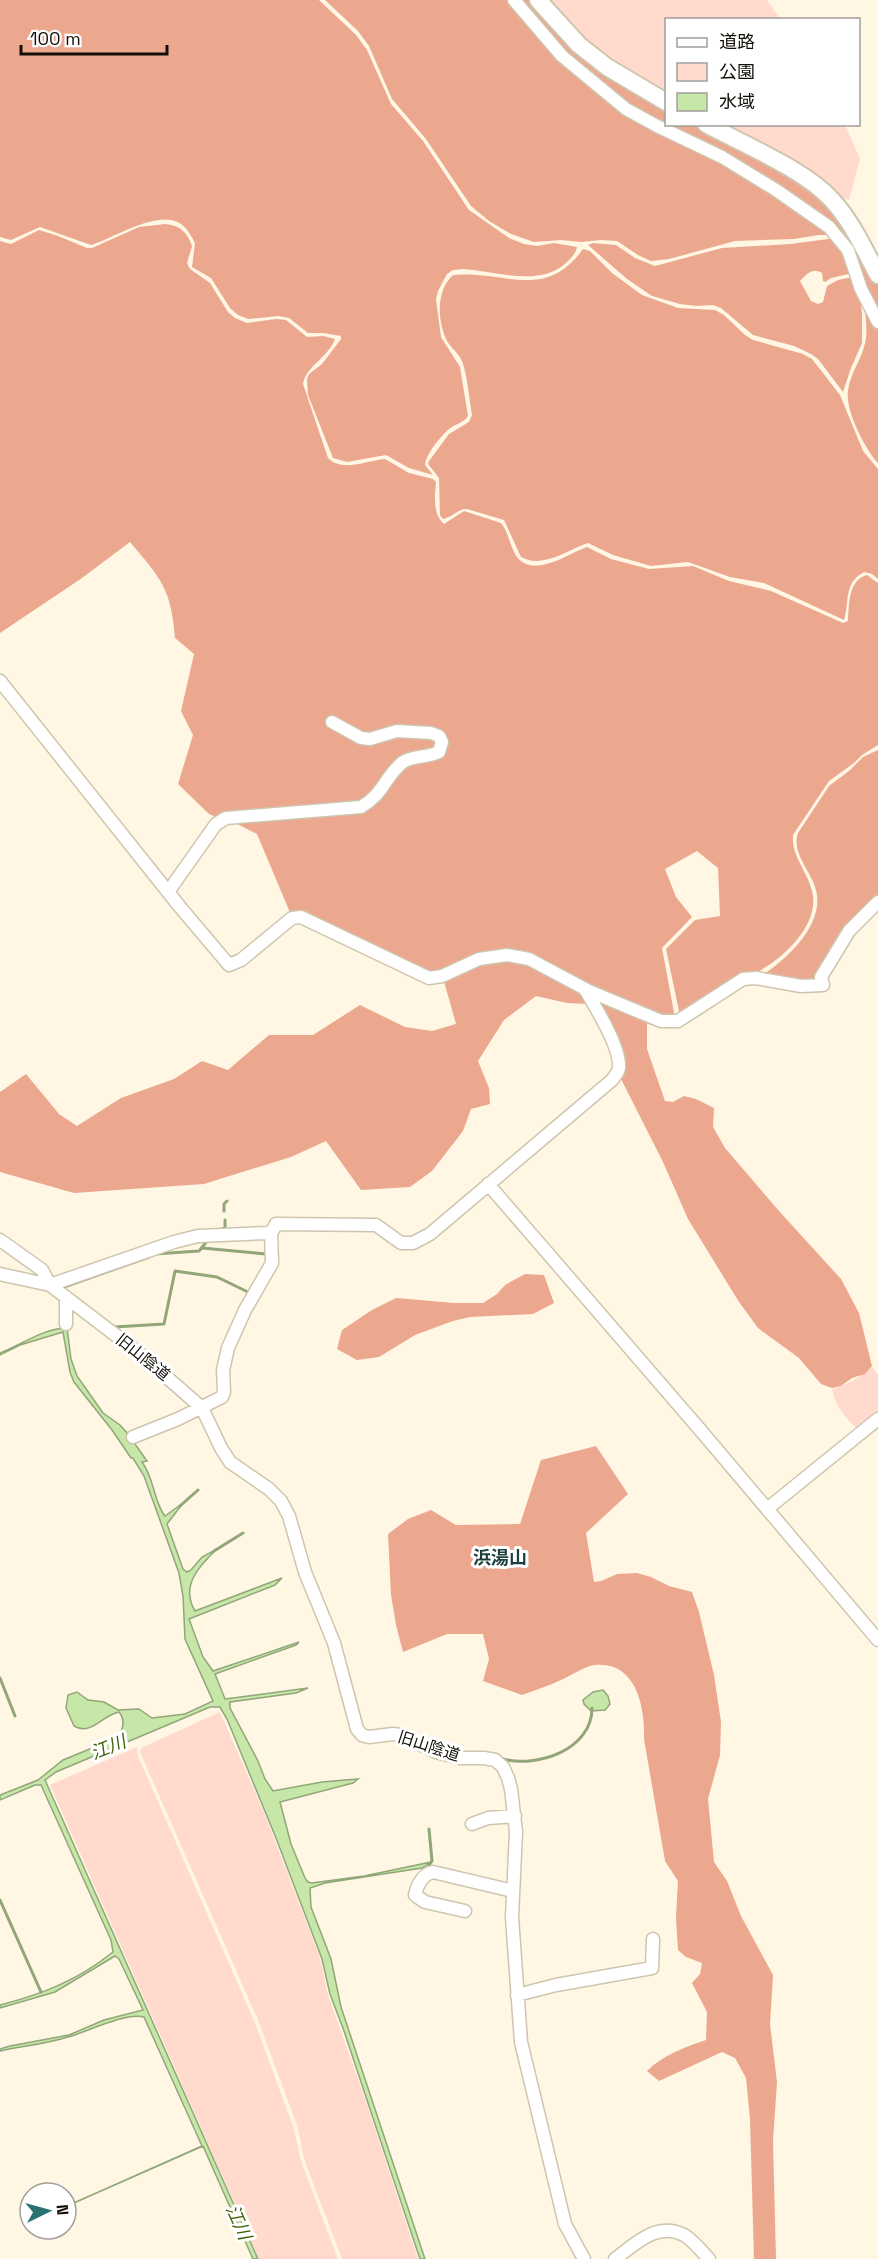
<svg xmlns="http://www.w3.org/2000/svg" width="878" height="2259" viewBox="0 0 878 2259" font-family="'Space Grotesk','Noto Sans JP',sans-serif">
<rect width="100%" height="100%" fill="#fff6e4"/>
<path fill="#ffdacd" d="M543,0h224l13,19 -114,1v76l-65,-40z
M717,125h128l15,34 -11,41 -19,-7z
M872,1367l6,8v40l-19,15c-14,-12 -23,-23 -27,-41 11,-2 33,-14 40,-22z
M220,1712l43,98 57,148 8,37 37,104 53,160h-76l-38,-100 -6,-31 -40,-108 -118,-268 1,-4z
M137,1747l1,9 117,267 39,106 7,32 37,98h-79l-209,-474z"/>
<path fill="#eca88e" d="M0,0h319l37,35 11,15 24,54 32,37 46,69 40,28 15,6 13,2 17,-3 23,4c-1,6 -5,10 -10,15 -26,26 -72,9 -104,7l-10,1 -6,4 -9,17 -2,8 5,38 19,30 8,49c-4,7 -13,8 -19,13 -9,8 -23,25 -24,36l8,10 -24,-7 -23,-13 -39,7 -14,-4 -25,-63 -1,-16 2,-5 13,-10 19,-25v-3l-18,-3h-15l-19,-15 -10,-2 -31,3 -10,-4 -8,-7 -19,-30 -19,-11 3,-24c-3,-6 -8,-15 -14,-19 -22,-16 -69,15 -90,21l-51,-18 -29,13 -11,-3z
M325,0h186l98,98 113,61 112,76h-15l-25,4 -59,2 -66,18 -18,2 -13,-6 -21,-14 -16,-1 -20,2 -20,-2 -27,2 -23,-8 -22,-13 -18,-15 -45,-67 -34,-40 -23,-53 -11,-15z
M516,0h13l34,37 103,71v16l30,1 92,50 33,23 29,39 -4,3 -186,-114 -77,-55z
M165,224c15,1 22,8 27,22l-5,17 3,6 20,14 18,29 7,6 12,5 29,-4 10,1 21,17 16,-1 12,3c-7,19 -29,27 -32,45l25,74c14,15 40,2 57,1l24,14 24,6 3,3c-1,15 -4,31 8,42l20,-13 37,12c8,10 9,24 16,34 17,22 52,-4 70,-10l24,12 38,10 44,-3 36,15 42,10 72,32 5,-2c1,-16 0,-41 19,-46l11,8v162l-16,10 -8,8 -25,18 -36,54c-2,21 15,37 19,56 10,37 -39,78 -69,87l-63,38 -14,-67 29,-29 25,-4 -2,-48 -21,-17 -32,18 11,28 16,20 -30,31 13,70h-11l-144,-64 -13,-2 -30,3 -42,19h-8l-128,-61 -8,2 -34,-81 -30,-15 117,-7 19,-4 16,-10 16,-24 10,-9 33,-8 7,-12 -5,-12c-12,-5 -33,-7 -46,-4 -11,3 -20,9 -32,6 -14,-3 -19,-13 -31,-20l-4,9 43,19 25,-8h38l6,8 -1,5 -7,4 -17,3 -17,8 -26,36 -10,5 -29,4 -101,6 -11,5 -11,-5 -31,-30 15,-49 -12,-24 13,-57 -19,-16c-4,-50 -14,-59 -45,-96l-48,36 -82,55v-392l11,3 28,-14 19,6 29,12h5l47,-21z
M836,238l17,35 -22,5 -6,4 -2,-1 -1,-8c-10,-6 -15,1 -22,8l11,20 7,3 5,-2 4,-16 11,-6 15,-3 5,5 4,31v30l-11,25 -8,24 -25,-33 -7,-5 -17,-8 -41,-11 -32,-27 -8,-3 -16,1 -17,-2 -28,-8 -25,-17 -39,-34 5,-2 23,2 19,13 20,8 67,-18 68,-4z
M852,238l26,47v34l-31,-76z
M583,249l7,2 22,22 30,22 36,13 37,2 9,5 21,20 8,5 50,14 9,5 28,36 23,56 15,18v110l-6,-5 -8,-2c-21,11 -14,30 -20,48l-80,-37 -34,-6 -42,-15 -37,4 -38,-11 -25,-12c-21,7 -45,26 -67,14l-17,-37 -37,-11c-10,0 -14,8 -24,10l-3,-4 -1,-37 -11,-14 1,-3 20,-27 20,-12 3,-7c-3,-17 -4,-35 -9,-51 -3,-10 -11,-15 -16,-23 -10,-20 -11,-51 6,-66 52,-5 92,27 130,-26z
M865,310l13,15v138c-13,-14 -33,-53 -30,-72 2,-17 12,-29 16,-44 4,-12 2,-25 1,-37z
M878,750v146l-9,8 -55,77 -7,3 -46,-8c25,-16 64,-51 55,-86 -4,-18 -25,-36 -18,-57l31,-47 20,-15 14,-14z
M492,958l32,3 54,28 11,15 -22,-1 -31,-7 -32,24 -26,41 11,27 1,16 -19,5 -8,22 -31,40 -22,16 -49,3 -35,-49 -35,16 -87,27 -130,9 -74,-21v-80l26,-18 33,40 18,12 44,-28 53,-19 28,-18 26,9 41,-35h44l47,-30 45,22 27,4 24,-7 -13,-46z
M590,994l57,25v30l18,52 8,1 11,-6 12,3 18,9 -1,19 12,21 54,63 62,68 18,34 13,53 -7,8 -13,4 -11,8 -9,2 -11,-4 -22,-26 -41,-30 -19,-26 -51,-83 -25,-57 -43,-85z
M525,1274l19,1 10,28 -21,11 -63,3 -17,4 -38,14 -36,22 -22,3 -20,-11 5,-19 30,-20 24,-12 58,5h29l14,-9 8,-9z
M596,1446l32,48 -42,39 8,49 7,-1 16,-7 20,-1 14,4 18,9 23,6 7,20 15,63 7,47 -1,33 -12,44 6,63 13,19 14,35 32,59 -3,49 7,58 -4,59 3,118h-22l-4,-140 -4,-41 -11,-20 -13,-6 -63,29 -12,-10c16,-16 38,-24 59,-31l1,-28 -15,-29 8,-9 2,-11 -16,-6 -8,-7 -2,-32 2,-37 -13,-20 -21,-122c1,-31 -7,-78 -49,-74 -11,1 -24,11 -34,15 -13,6 -26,10 -39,15l-39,-14 6,-22 -6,-25h-36l-44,18 -7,-27 -5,-30 -3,-61 20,-15 23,-9 25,15 64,-1 21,-64z"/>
<path fill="#c7e7a9" stroke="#91a679" stroke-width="1.5" d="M67,1328l4,31 6,17 26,37 17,12 8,9 19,27 -5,1c12,15 12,41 23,54l18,-13 -16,21 16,45 4,3 4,-2 11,-13 15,-8c-18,17 -37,37 -22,62l87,-33 -7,7 -86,34 14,38 10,14 86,-29 -3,3 -81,29 10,25 83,-11 -12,5 -66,9v6l28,53 7,18 8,12 49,-9 36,-3 -5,4 -73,19 11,42 14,34 3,4 4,1 52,-7 67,-14 -9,6 -97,15 -15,5 1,19 20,52 10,48 84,252h-5l-76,-228 -14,-37 -8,-35 -46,-121 -49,-119 -7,-12h-10l-154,65 -11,8 213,479h-5l-50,-113 -136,60 135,-60 -58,-129c-19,-5 -57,15 -76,20 -22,7 -45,9 -68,14v-2l10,-3 59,-11 35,-15 39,-10 -24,-51 -4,-3 -60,36 -55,16v-3c43,-11 78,-25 113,-53l-2,-12 -70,-155h-6l-35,15v-5l38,-15 25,-20 56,-23c4,-8 6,-18 0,-25 -17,3 -27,24 -45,14l-8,-18 2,-13 9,-3 11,8 16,2 14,8 21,-1 13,9 33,-4 28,-13 -28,-62 -2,-43 -4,-23 -35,-97 -11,-18h-2l-19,-28 -38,-48 -4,-10 -7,-40 -43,13 -20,10v-2c21,-8 44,-25 67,-25z
M603,1690l5,6 2,8 -5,6 -14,1 -7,-7 -1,-4 10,-8z"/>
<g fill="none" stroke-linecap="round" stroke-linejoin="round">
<path stroke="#91a679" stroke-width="3" d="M224,1211v-7l3,-3
M218,1230l7,-2v-8
M202,1248l64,6
M155,1254l44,-3 9,-11
M64,1287l85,-30
M114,1327l50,-3 11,-53 42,6 33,16
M180,1506l18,-16
M214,1551l29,-18
M0,1678l15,38
M503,1759c34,9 89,-9 89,-51
M429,1865l3,-4 -3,-32
M0,1900l41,92"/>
<g stroke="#cfc5af" stroke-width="15">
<path id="street" d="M514,0l48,56 64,53 31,17 65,31 54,33 53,37 19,23 13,39 17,33
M0,681l180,226 49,58 12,-5 51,-42 9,-1 128,61 13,-2 37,-17 28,-4 22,4 60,32 72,30h17l65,-42 13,-1 45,8 22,-1 -2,-8 28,-46 29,-29
M168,892l48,-68 10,-6 135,-11c23,-13 24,-31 42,-45 10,-7 25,-4 36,-10l3,-10 -3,-6 -8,-3 -34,-2 -27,8 -9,-1 -29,-16
M488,1184l214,248 176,208
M0,1240l42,30 8,15 124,-43 24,-6 70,-3 5,-3 3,-6 100,1 25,18h12l17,-9 182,-154c3,-4 6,-7 7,-12 2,-21 -24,-61 -34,-79
M0,1274l50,11 89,68 63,55 19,40 9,14 39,27 12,12 8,15 16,56 29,71 23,86 5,6 7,2 24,-3 7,1 36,17 24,6h24l11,2 8,7 5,11 3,11 5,43 -4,85 9,125 44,182 19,35
M66,1324v-26
M133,1437l45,-18 44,-22 2,-5 -1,-22 5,-22 17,-38 27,-47 -1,-31
M767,1509l111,-90
M472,1824l16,-6 27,-2
M465,1911l-40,-9 -10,-7c2,-10 8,-21 18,-23l80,19
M517,1995l39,-10 96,-17 1,-29
M615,2259c20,-15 42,-38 69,-24 9,5 18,17 25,24"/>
</g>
<g stroke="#cfc5af" stroke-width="20">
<path id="secondary" d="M538,0l41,45 28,22 59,35
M706,124c38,21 98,45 126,76 20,22 32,49 46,75"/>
</g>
<use href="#street" stroke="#fff" stroke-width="12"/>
<use href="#secondary" stroke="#fff" stroke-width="16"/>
</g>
<g text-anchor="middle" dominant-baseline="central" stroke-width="6" stroke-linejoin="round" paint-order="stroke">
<g font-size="16" fill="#130f08" stroke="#fff">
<text transform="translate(143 1357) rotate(39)">旧山陰道</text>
<text transform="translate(429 1746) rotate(18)">旧山陰道</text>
</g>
<g font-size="18" font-weight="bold" fill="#1b3e3e" stroke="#fff">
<text x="500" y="1557">浜湯山</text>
</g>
<g font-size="18" font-style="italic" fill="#3e6106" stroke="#fff">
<text transform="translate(108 1747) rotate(-22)">江川</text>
<text transform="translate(239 2222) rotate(66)">江川</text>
</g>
</g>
<rect x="665" y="18" width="195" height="108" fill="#ffffff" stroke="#a19f9c" stroke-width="1.5"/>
<rect x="677" y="38" width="30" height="9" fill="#ffffff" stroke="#a19f9c" stroke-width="1.5"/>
<text x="719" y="48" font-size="18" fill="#130f08">道路</text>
<rect x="677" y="63" width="30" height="18" fill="#ffdacd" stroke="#a19f9c" stroke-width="1.5"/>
<text x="719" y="78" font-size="18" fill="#130f08">公園</text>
<rect x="677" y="93" width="30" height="18" fill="#c7e7a9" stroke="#a19f9c" stroke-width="1.5"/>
<text x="719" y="108" font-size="18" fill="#130f08">水域</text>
<g transform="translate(48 2211) rotate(85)"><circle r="28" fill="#ffffff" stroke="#a19f9c" stroke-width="1.5"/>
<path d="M0-4.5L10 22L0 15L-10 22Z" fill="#287274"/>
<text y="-9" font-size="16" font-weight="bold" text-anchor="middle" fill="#130f08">N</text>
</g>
<path d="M21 45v9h146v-9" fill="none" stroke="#130f08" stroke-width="3"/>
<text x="30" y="45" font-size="18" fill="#130f08" stroke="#ffffff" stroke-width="4.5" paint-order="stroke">100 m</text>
</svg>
